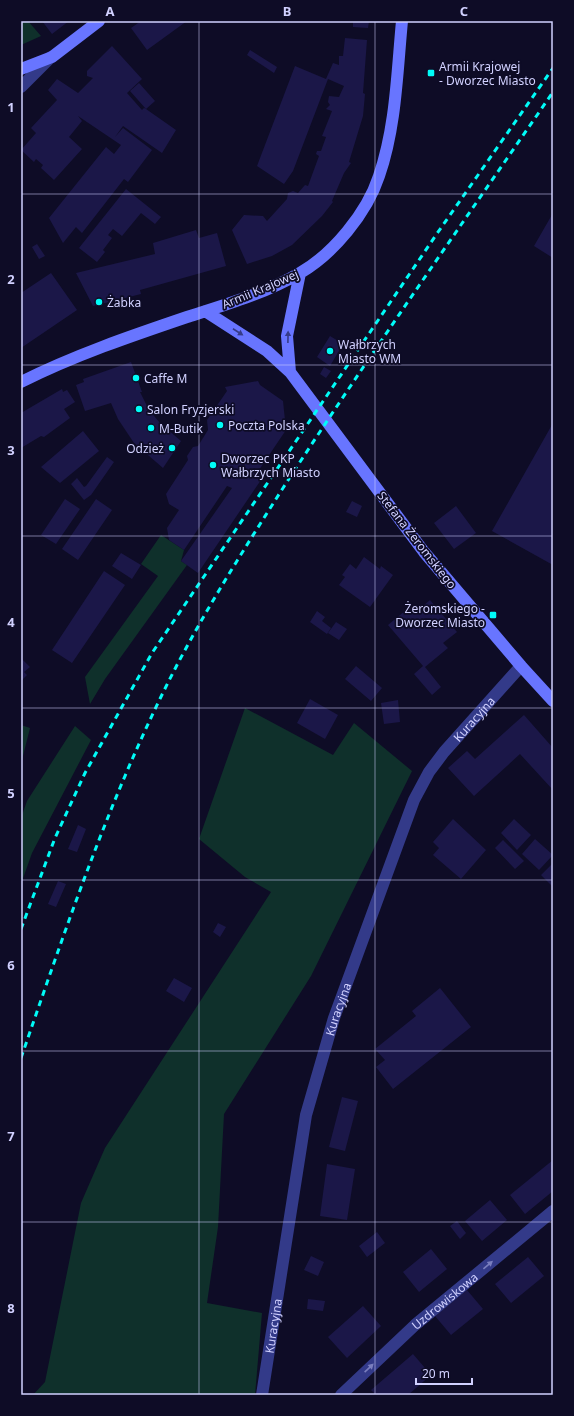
<svg xmlns="http://www.w3.org/2000/svg" width="574" height="1416" viewBox="0 0 574 1416" font-family="'Noto Sans',sans-serif">
<rect width="100%" height="100%" fill="#0e0c26"/>
<path fill="#0f302b" d="M21,21h7l13,15 -20,9z
M161,535l23,15 -3,11 6,4 -82,114 -15,25 -5,-27 73,-101 -17,-12z
M245,708l88,47 21,-32 58,48 -101,205 -87,138 -6,113 -11,76 55,10 -7,82h-222l12,-13 36,-179 24,-55 166,-256 -26,-15 -46,-38z
M21,725l9,3 -9,36z
M75,726l16,14 -59,113 -11,31v-66l6,-17z"/>
<path fill="#1b1748" d="M42,21h27l-17,13z
M141,21h46l-40,29 -16,-22z
M353,21h16l-1,7 -15,-1z
M345,38l22,2 -4,53 2,1 -2,22 -14,46 2,1 -7,10 -12,28 1,1 -11,14 -30,29 -20,11 -25,8 -15,-34 12,-15 19,1 4,5 20,-22 1,-6 5,-2 5,2 7,-8 3,1 11,-30 -3,-2 1,-3h4l5,-14 -4,-1 10,-25 -6,-2 4,-4 -2,-3 1,-6 10,1 5,-11 -16,-7 -35,92 -9,13 -27,-18 38,-100 31,13 7,-16 6,2v-9h4z
M112,46l30,33 -15,14 15,17 2,-2 2,1 30,21 -14,23 -39,-27 -8,11 8,-9 29,22 -24,32 -4,-3 -42,54 -6,-6 -13,16 -14,-25 57,-71 8,7 7,-9 -43,-29 4,5 -13,16 13,12 -28,31 -13,-12 2,-3 -7,-6 -2,3 -13,-12 15,-17 -5,-5 26,-28 -9,-10 9,-11 21,14 15,-15 -6,-2v-5z
M250,50l27,17 -3,6 -27,-18z
M139,83l16,18 -9,8 -16,-18z
M126,189l35,28 -6,7 -14,-11 -19,23 -9,-7 -5,6 4,3 -9,12 2,2 -8,10 -18,-14z
M553,213v45l-19,-12z
M196,230l3,8 18,-5 9,33 -86,24 1,4 -48,12 -17,-33 79,-19 -2,-11z
M37,244l8,12 -6,3 -7,-12z
M51,273l26,37 -56,38v-55z
M330,336l13,8 -13,22 -13,-9z
M131,362l11,30h-2l9,18 11,13 21,18 -18,27 -29,-25 -16,-24 -7,-16 -26,8 -9,-26 8,-3 -1,-3z
M324,367l7,4 -5,7 -6,-4z
M258,381l2,4 23,16 3,29 -27,40 6,4 -67,99 -17,-12 51,-73 -5,-2 -43,64 -15,-10 -2,-12 12,-18 -10,-6 -3,-10 22,-34 -1,-4 6,-9 5,-1 10,-16 -1,-10 20,-29 -2,-4z
M62,389l1,3 4,-2 8,12 -11,7 6,9 -26,19 -3,-1 -20,12v-35z
M553,423v142l-61,-34z
M83,431l16,20 -39,32 -19,-16z
M107,457l7,5 -23,33 -7,5 -13,-16 6,-6 7,9 2,-1z
M65,499l15,10 -24,35 -15,-9z
M96,499l16,11 -34,50 -16,-11z
M352,501l10,5 -5,11 -11,-5z
M456,506l20,27 -22,16 -20,-26z
M121,553l20,12 -9,14 -20,-13z
M364,557l16,12 1,-3 12,9 -23,32 -31,-22 6,-8 -3,-2 8,-11 6,5z
M104,571l21,14 -53,78 -20,-13z
M430,600l27,32 -14,11 5,5 -23,19 16,20 -9,8 -18,-21 9,-8 -35,-41 24,-20 5,6z
M317,611l8,6 -3,4 9,7 -4,6 -17,-12z
M336,622l11,7 -8,11 -11,-7z
M21,658l9,9 -6,5 3,3 -6,6z
M356,666l26,22 -11,13 -26,-22z
M310,699l28,16 -13,24 -28,-16z
M398,700l2,22 -16,2 -3,-21z
M524,715l29,33v42l-33,-36 -46,42 -26,-28 19,-17 8,8z
M453,819l33,31 -25,29 -28,-24 6,-7 -6,-6z
M514,819l17,16 -14,15 -16,-17z
M78,825l8,4 -9,23 -9,-3z
M535,839l18,16 -14,15 -17,-16z
M503,840l21,21 -9,8 -20,-21z
M553,863v24l-12,-12z
M58,881l8,3 -10,23 -8,-3z
M218,923l8,4 -6,10 -7,-5z
M174,978l18,10 -8,14 -18,-11z
M440,988l31,39 -78,62 -17,-22 9,-7 -10,-11 41,-33 -4,-5z
M342,1097l16,4 -13,50 -16,-4z
M553,1160v31l-28,23 -15,-19z
M327,1164l28,5 -8,51 -27,-4z
M490,1200l17,20 -25,21 -17,-20z
M457,1221l9,12 -6,6 -10,-13z
M377,1232l8,11 -18,14 -8,-11z
M431,1249l16,20 -28,23 -16,-20z
M311,1256l13,6 -6,14 -14,-6z
M528,1257l16,19 -33,27 -16,-19z
M467,1290l16,19 -32,26 -16,-19z
M308,1299l17,2 -2,10 -16,-2z
M363,1306l18,20 -34,32 -19,-21z
M413,1354l18,21 -23,20h-32l-5,-5z"/>
<g fill="none" stroke-linecap="round" stroke-linejoin="round">
<g stroke="#333a89" stroke-width="12">
<path d="M21,87l30,-30"/>
<path id="s1" d="M262,1395l44,-280 28,-97 80,-218 15,-28 15,-20 77,-86"/>
<path id="s2" d="M341,1395l74,-70 138,-114"/>
</g>
<path stroke="#6875ff" stroke-width="12" d="M21,69l31,-12 47,-36
M205,311l62,40 23,21 134,180 97,114 32,35
M290,372l-3,-36 13,-63
M21,382c54,-27 110,-46 166,-65 38,-12 79,-24 113,-44 33,-19 67,-60 79,-97 17,-49 18,-103 23,-155"/>
<path stroke="#00fcf8" stroke-width="3" stroke-dasharray="6 5" stroke-linecap="butt" d="M21,929l34,-91 30,-65 67,-120 284,-418 117,-167
M21,1058c46,-133 91,-268 156,-393 32,-61 69,-119 106,-177 87,-134 179,-264 270,-396"/>
</g>
<defs><path id="oneway-solid" d="M-6-.8H1V-3.2L6.5 0L1 3.2V.8H-6Z"/></defs>
<g fill="#363b88">
<use href="#oneway-solid" transform="translate(238 332) rotate(33)"/>
<use href="#oneway-solid" transform="translate(288 337) rotate(-89)"/>
</g>
<g fill="#7a7ebe">
<use href="#oneway-solid" transform="translate(488 1265) rotate(-40)"/>
<use href="#oneway-solid" transform="translate(369 1368) rotate(-43)"/>
</g>
<path fill="none" stroke="#d1d1ff" stroke-width="1" stroke-opacity="0.55" d="M199,21v1374M375,21v1374M21,194h532M21,365h532M21,536h532M21,708h532M21,880h532M21,1051h532M21,1222h532"/>
<g fill="#00fcf8" stroke="#0e0c26" stroke-width="1.5">
<rect x="427" y="69" width="8" height="8" rx="2"/>
<circle cx="99" cy="302" r="4"/>
<circle cx="330" cy="351" r="4"/>
<circle cx="136" cy="378" r="4"/>
<circle cx="139" cy="409" r="4"/>
<circle cx="220" cy="425" r="4"/>
<circle cx="151" cy="428" r="4"/>
<circle cx="172" cy="448" r="4"/>
<circle cx="213" cy="465" r="4"/>
<rect x="489" y="611" width="8" height="8" rx="2"/>
</g>
<g text-anchor="middle" dominant-baseline="central" stroke-width="3.5" stroke-linejoin="round" paint-order="stroke">
<g font-size="12" fill="#d1d1ff" stroke="#0e0c26" text-anchor="start">
<text x="439" y="66">Armii Krajowej<tspan x="439" dy="14">- Dworzec Miasto</tspan></text>
<text x="107" y="302">Żabka</text>
<text x="338" y="344">Wałbrzych<tspan x="338" dy="14">Miasto WM</tspan></text>
<text x="144" y="378">Caffe M</text>
<text x="147" y="409">Salon Fryzjerski</text>
<text x="228" y="425">Poczta Polska</text>
<text x="159" y="428">M-Butik</text>
<text x="164" y="448" text-anchor="end">Odzież</text>
<text x="221" y="458">Dworzec PKP<tspan x="221" dy="14">Wałbrzych Miasto</tspan></text>
<text x="485" y="608" text-anchor="end">Żeromskiego -<tspan x="485" dy="14">Dworzec Miasto</tspan></text>
</g>
<g font-size="12" fill="#d1d1ff" stroke="#0e0c26">
<text transform="translate(260 289) rotate(-23)">Armii Krajowej</text>
<text transform="translate(417 540) rotate(52)">Stefana Żeromskiego</text>
<text stroke="none"><textPath href="#s1" startOffset="718">Kuracyjna</textPath></text>
<text stroke="none"><textPath href="#s1" startOffset="394">Kuracyjna</textPath></text>
<text stroke="none"><textPath href="#s2" startOffset="140">Uzdrowiskowa</textPath></text>
<text stroke="none"><textPath href="#s1" startOffset="70">Kuracyjna</textPath></text>
</g>
</g>
<rect width="574" height="1416" fill="none" stroke="#0e0c26" stroke-width="44"/>
<path d="M416 1378v6h56v-6" fill="none" stroke="#d1d1ff" stroke-width="2"/>
<text x="422" y="1378" font-size="12" fill="#d1d1ff" stroke="#0e0c26" stroke-width="3" paint-order="stroke">20 m</text>
<rect x="22" y="22" width="530" height="1372" fill="none" stroke="#d1d1ff" stroke-width="1.5"/>
<g font-size="13" text-anchor="middle" font-weight="bold" fill="#d1d1ff">
<text x="110" y="16">A</text>
<text x="287" y="16">B</text>
<text x="464" y="16">C</text>
<text x="11" y="112">1</text>
<text x="11" y="284">2</text>
<text x="11" y="455">3</text>
<text x="11" y="627">4</text>
<text x="11" y="798">5</text>
<text x="11" y="970">6</text>
<text x="11" y="1141">7</text>
<text x="11" y="1313">8</text>
</g>
</svg>
